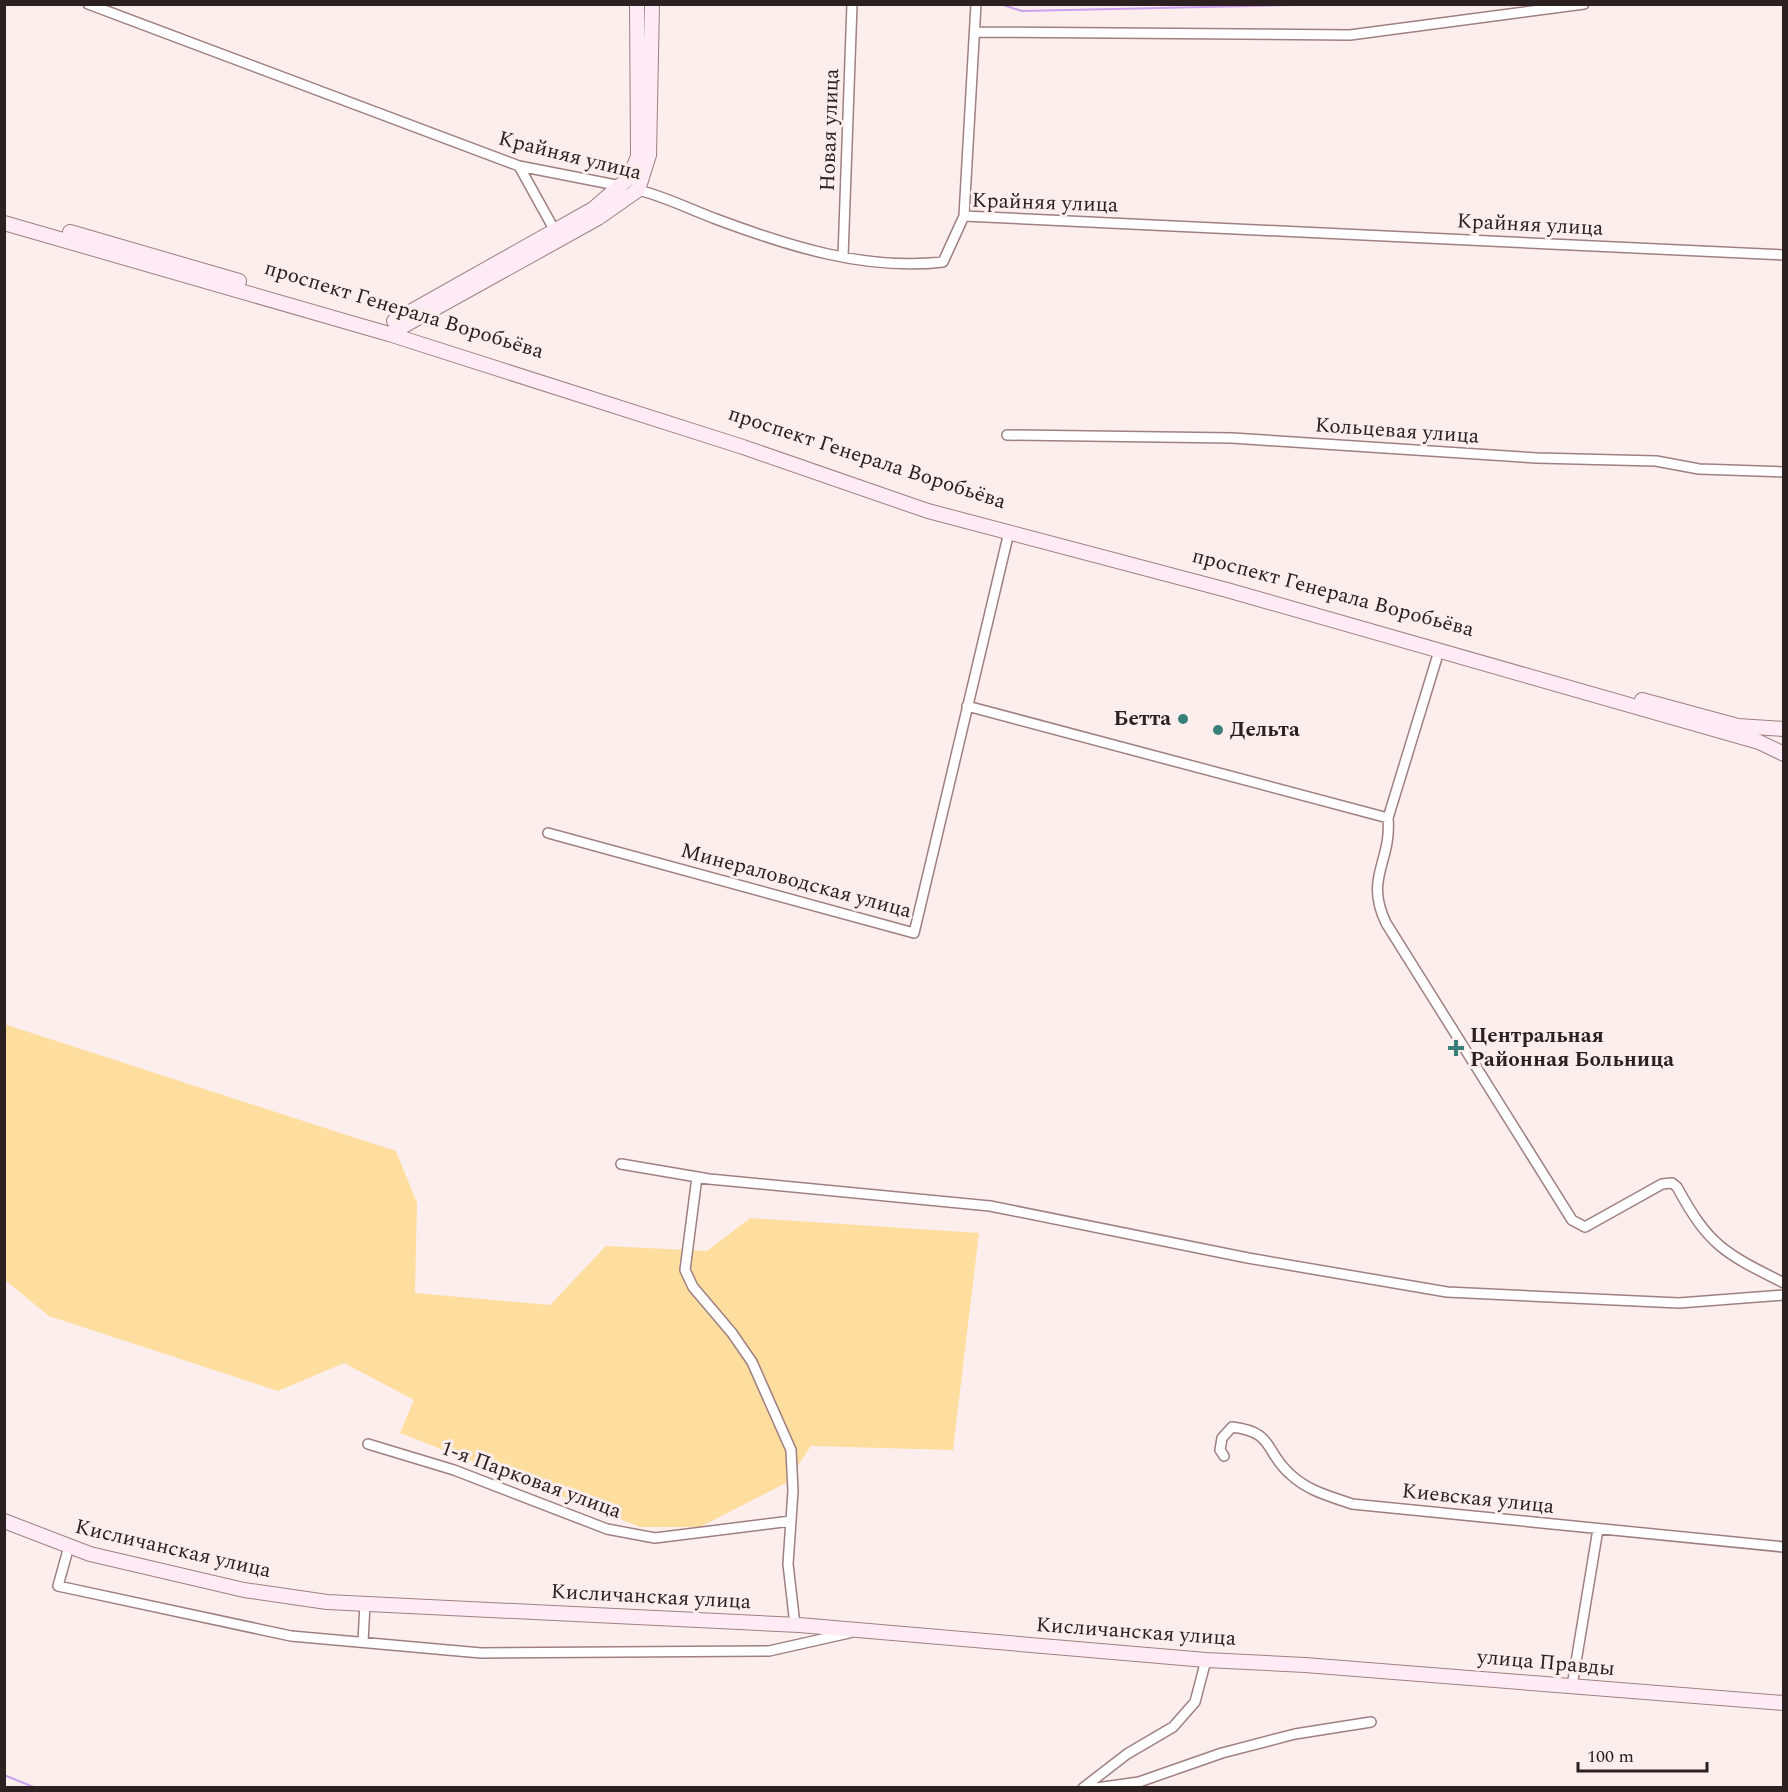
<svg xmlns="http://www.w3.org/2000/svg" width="1788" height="1792" viewBox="0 0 1788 1792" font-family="Spectral,serif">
<rect width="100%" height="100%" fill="#fdeeee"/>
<path fill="#fdde9e" d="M4,1024l392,127 21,52 -2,90 135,12 56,-59 101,5 43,-33 229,15 -26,217 -142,-4 -25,37 -86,44h-60l-240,-94 14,-33 -70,-37 -66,28 -229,-75 -44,-36z"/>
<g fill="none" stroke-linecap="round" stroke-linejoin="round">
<path stroke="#cba1f0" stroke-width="2" d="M1000,4l22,7 319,-7
M4,1775l32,13"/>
<g stroke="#a07f80" stroke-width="12">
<path id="street" d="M88,4l431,162 102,20
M976,32l374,3 234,-31
M519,166l36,65
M634,189c28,6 55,20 82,30 72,27 150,52 227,43l21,-46 820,39
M964,216l12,-212
M843,257l9,-253
M1007,435l225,3 305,20 119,3 43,8 85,3
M1439,651l-51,167c4,44 -24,59 -2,105l186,297 13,7 77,-43 10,-1 5,4c32,59 47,66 107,96
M967,706l421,112
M548,833l366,100 95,-401
M621,1164l88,15 281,27 258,52 199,34 232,11 105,-8
M697,1177l-12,93 8,17 39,46 20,29 39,88 2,41 -5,73 7,61
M368,1444l86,26 153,59 48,9 136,-17
M1224,1456l-4,-6 2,-12 10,-11c43,5 32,24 58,47 18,17 39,22 62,30l432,43
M69,1546l-11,40 233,50 190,17 288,-2 80,-18
M363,1642l2,-38
M1572,1686l26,-157
M1083,1788l44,-34 46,-27 22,-25 11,-42
M1096,1788l43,-6 83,-29 73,-19 76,-12"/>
</g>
<g stroke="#a07f80" stroke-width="16">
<path id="secondary" d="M4,223l385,111 354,113 185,64 299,79 532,152 25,12
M70,232l169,49
M394,321l199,-112 37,-32 8,-21 -1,-152
M389,334l209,-116 40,-28 11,-35 3,-151
M1642,700l96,26 46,3
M4,1521l86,33 154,36 83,12 472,23 407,35 99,5 479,38"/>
</g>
<use href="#street" stroke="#fff" stroke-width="9"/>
<use href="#secondary" stroke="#feebf6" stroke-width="14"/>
</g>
<g fill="#39807a" stroke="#fdeeee" stroke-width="2">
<circle cx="1183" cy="719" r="6"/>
<circle cx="1218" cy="730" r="6"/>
<path d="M1453 1039h6v6h6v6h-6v6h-6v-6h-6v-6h6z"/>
</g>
<g text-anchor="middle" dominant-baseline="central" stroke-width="6" stroke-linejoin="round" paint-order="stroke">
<g font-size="21" fill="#2d2021" stroke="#fdeeee">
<text transform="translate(830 130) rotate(-88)">Новая улица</text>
<text transform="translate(570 156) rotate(14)">Крайняя улица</text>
<text transform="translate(1045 203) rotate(2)">Крайняя улица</text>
<text transform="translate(1530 225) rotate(3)">Крайняя улица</text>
<text transform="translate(404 310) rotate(17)">проспект Генерала Воробьёва</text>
<text transform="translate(1397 431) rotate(4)">Кольцевая улица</text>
<text transform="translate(867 458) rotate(18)">проспект Генерала Воробьёва</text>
<text transform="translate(1333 593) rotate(15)">проспект Генерала Воробьёва</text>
<text transform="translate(796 881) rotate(15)">Минераловодская улица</text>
<text transform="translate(531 1480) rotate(20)">1-я Парковая улица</text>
<text transform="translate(1478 1499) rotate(6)">Киевская улица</text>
<text transform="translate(173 1549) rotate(13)">Кисличанская улица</text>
<text transform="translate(651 1597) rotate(3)">Кисличанская улица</text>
<text transform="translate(1136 1632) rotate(4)">Кисличанская улица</text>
<text transform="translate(1546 1663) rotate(5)">улица Правды</text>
</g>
<g font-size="21" font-weight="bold" fill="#2d2021" stroke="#fdeeee" text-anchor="start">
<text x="1171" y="719" text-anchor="end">Бетта</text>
<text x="1230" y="730">Дельта</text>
<text x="1470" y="1036">Центральная<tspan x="1470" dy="24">Районная Больница</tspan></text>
</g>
</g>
<rect width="1788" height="1792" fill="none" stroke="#2d2021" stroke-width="12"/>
<path d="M1578 1762v9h129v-9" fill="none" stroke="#2d2021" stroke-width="3"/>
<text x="1587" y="1762" font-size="18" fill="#2d2021" stroke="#fdeeee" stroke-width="4.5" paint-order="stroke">100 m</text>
</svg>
